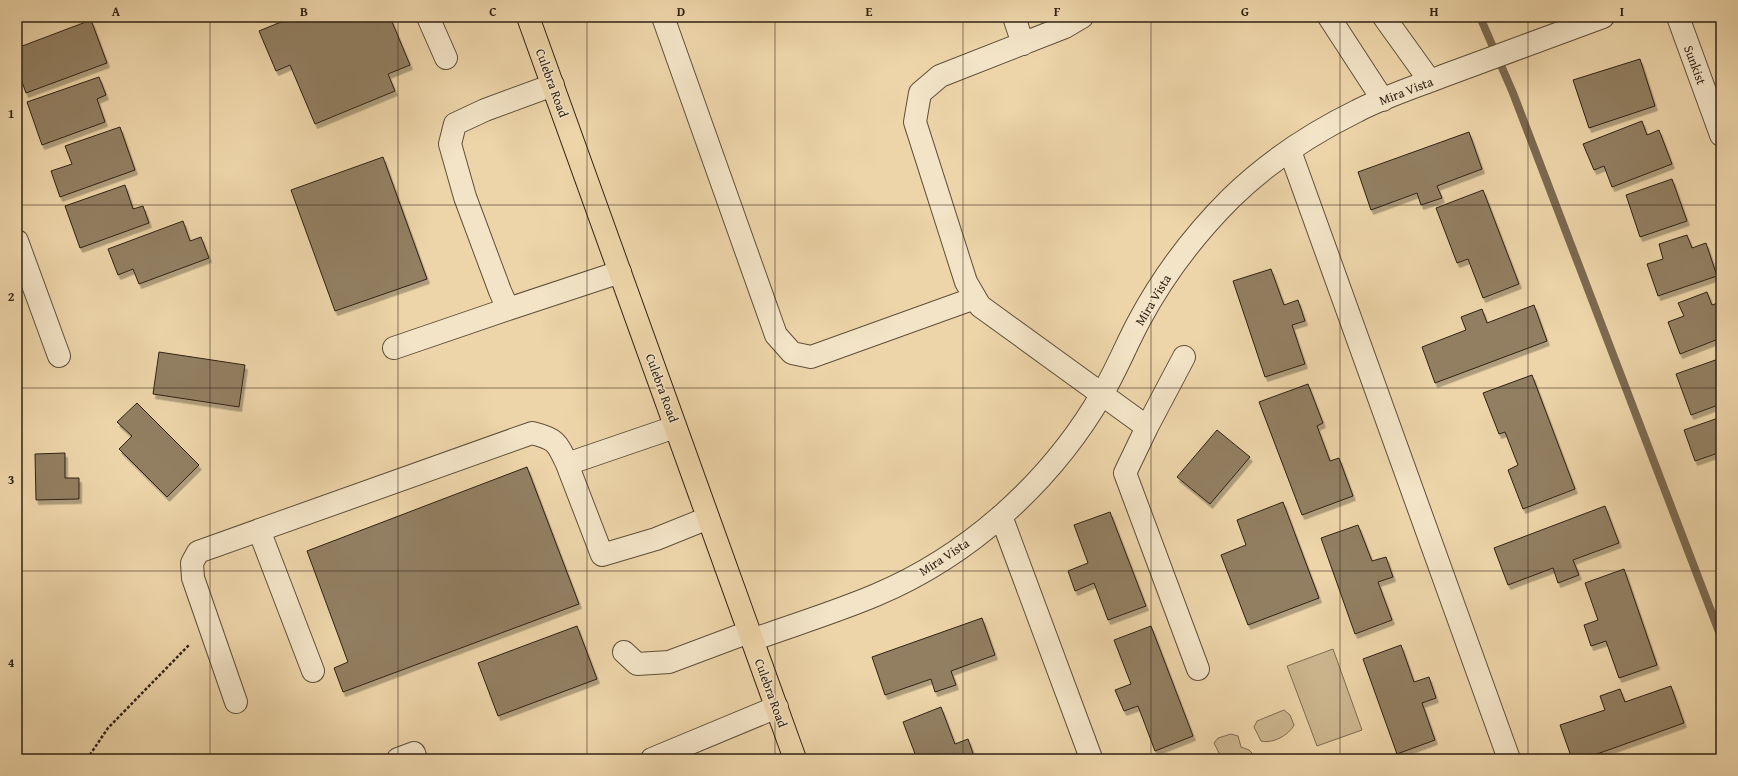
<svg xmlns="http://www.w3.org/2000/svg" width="1738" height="776" viewBox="0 0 1738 776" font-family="'Gentium Book Plus',serif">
<defs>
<filter id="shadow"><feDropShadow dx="2.5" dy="4.5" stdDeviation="0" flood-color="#0004"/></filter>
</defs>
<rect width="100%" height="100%" fill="#edd5a9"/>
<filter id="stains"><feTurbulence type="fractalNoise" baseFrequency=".005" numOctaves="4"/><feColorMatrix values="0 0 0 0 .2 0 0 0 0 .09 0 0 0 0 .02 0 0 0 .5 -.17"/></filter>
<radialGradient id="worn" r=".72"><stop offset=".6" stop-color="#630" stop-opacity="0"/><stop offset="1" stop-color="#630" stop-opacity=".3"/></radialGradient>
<path fill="#cdb790" stroke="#7e6c52" d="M1333,649l29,81 -45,16 -30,-80z
M1284,710l6,5 4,10c-5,10 -21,19 -33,16l-7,-14 3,-6z
M1231,734l7,2 3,11 8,3 9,9h-36l-8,-16 4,-5z"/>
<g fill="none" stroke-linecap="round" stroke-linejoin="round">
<path stroke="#7b6950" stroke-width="8" d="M1480,17l33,76 208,544"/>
</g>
<path fill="#927f62" stroke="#302215" filter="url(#shadow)" d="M293,17h97l20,48 -22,9 7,17 -80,33 -25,-59 -14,6 -17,-40z
M91,20l16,43 -81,30 -9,-25v-20z
M1640,59l15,47 -66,22 -16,-48z
M99,77l7,18 -9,4 8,23 -63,23 -15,-43z
M1642,121l5,14 12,-5 13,34 -60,23 -8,-21 -10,4 -11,-26z
M120,127l15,43 -75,27 -9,-26 21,-7 -7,-18z
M1469,132l13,37 -45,17 5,12 -21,7 -4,-12 -46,17 -13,-38z
M383,157l44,122 -92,32 -44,-121z
M1672,179l15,42 -47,16 -14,-42z
M125,185l8,24 10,-3 6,17 -69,25 -15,-42z
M1483,190l36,94 -36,14 -15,-39 -11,4 -21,-55z
M183,221l7,20 11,-4 8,21 -70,26 -6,-15 -15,6 -10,-26z
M1687,235l5,13 14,-5 11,33 -59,20 -11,-32 16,-5 -4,-15z
M1271,269l13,36 14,-5 7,21 -13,4 13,39 -40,13 -32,-96z
M1707,292l5,13 9,-3v36l-41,16 -12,-32 16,-6 -6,-13z
M1534,305l13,36 -112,42 -13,-36 44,-17 -5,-13 21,-8 5,14z
M159,352l86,13 -6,42 -86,-13z
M1721,358v46l-30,11 -15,-41z
M1532,375l43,114 -52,20 -15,-39 10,-5 -13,-33 -6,2 -16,-41z
M1308,384l15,39 -6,3 13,35 9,-3 14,38 -51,19 -43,-113z
M137,403l62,62 -32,32 -48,-48 13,-13 -15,-14z
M1721,417v35l-26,9 -11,-31z
M1217,430l33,27 -40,47 -33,-27z
M65,453v25h14v21l-43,1 -1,-46z
M527,467l52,137 -236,88 -9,-24 14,-6 -41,-111z
M1283,502l36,96 -71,27 -27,-70 25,-10 -9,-25z
M1605,506l14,37 -46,17 6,15 -21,8 -5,-15 -45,17 -14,-37z
M1110,512l36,94 -38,14 -14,-37 -19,8 -7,-20 20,-8 -14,-38z
M1358,525l14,36 14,-4 7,20 -15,5 14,38 -37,14 -34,-96z
M1624,569l33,96 -38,13 -13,-37 -15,5 -7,-21 14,-5 -13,-37z
M982,618l13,37 -44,16 5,14 -21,7 -4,-13 -46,16 -13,-38z
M577,626l20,53 -99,37 -20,-53z
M1151,626l42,110 -38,15 -17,-45 -14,5 -9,-21 16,-6 -17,-44z
M1401,645l13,37 15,-5 7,21 -14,5 13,37 -38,14 -34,-95z
M1671,686l13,37 -101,36h-11l-12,-34 45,-15 -5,-14 20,-7 5,13z
M941,707l14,37 13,-5 7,20h-58l-14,-37z"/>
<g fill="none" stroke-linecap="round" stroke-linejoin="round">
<g stroke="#5f4f3a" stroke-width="24">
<path id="minor" d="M428,17l18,41
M663,17l113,318 16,18 19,4 164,-59
M1014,17l9,27
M1082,17l-17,10 -125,49 -20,17 -5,29 51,160 14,24 167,121 -22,46 73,196
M1329,17l54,83
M1384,17l46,64
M1678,17l43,118
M553,85l-68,25 -30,14 -5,20 15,53 35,94 8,18 112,-37
M1290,151l219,608
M17,241l42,115
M394,348l114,-39
M675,427l-108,37 35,91 54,-16 52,-21
M1147,427l37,-70
M1001,516l90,242
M259,530l54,141
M752,640c41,-15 84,-28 124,-45 93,-39 175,-113 226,-201 14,-23 24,-49 37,-73 24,-45 56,-87 92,-123 36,-35 81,-65 126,-87 27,-14 58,-24 86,-35 53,-20 107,-39 160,-59
M624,652l13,12 32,-2 80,-30
M236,702l-43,-124 -1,-15 6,-11 334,-119c24,6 25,9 35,31
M398,759l16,-6 2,6
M652,759l125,-52"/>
</g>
<g stroke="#302215" stroke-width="24">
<path id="major" d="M528,17l267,742"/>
</g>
<path stroke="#302215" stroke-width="2.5" stroke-dasharray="3 2" stroke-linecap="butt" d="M87,759l21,-31 82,-84"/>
<use href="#minor" stroke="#f3e4c7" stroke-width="22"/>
<use href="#major" stroke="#edd5a9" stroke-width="22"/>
</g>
<path fill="none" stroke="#302215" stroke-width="1" stroke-opacity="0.55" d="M210,17v742M398,17v742M587,17v742M775,17v742M963,17v742M1151,17v742M1340,17v742M1528,17v742M17,205h1704M17,388h1704M17,571h1704"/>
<g text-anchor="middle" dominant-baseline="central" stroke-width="3" stroke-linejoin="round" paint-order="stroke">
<g font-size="13" fill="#302215" stroke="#f3e4c7">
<text transform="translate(1695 65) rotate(70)">Sunkist</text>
<text transform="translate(552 83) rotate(70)">Culebra Road</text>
<text transform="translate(1406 91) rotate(-21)">Mira Vista</text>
<text transform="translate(1153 300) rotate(-59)">Mira Vista</text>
<text transform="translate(662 388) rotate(70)">Culebra Road</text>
<text transform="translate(944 557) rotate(-33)">Mira Vista</text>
<text transform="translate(771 693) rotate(70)">Culebra Road</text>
</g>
</g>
<rect width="1738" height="776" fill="none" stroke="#edd5a9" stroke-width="44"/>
<rect x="22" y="22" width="1694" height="732" fill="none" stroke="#302215" stroke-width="1.5"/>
<g font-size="13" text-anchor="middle" font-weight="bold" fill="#302215">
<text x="116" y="16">A</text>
<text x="304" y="16">B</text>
<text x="493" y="16">C</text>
<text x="681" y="16">D</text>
<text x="869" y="16">E</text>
<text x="1057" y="16">F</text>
<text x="1245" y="16">G</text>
<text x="1434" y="16">H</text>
<text x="1622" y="16">I</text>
<text x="11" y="118">1</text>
<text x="11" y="301">2</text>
<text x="11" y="484">3</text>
<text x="11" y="667">4</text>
</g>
<rect width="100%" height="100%" filter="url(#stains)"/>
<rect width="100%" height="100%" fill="url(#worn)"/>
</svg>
